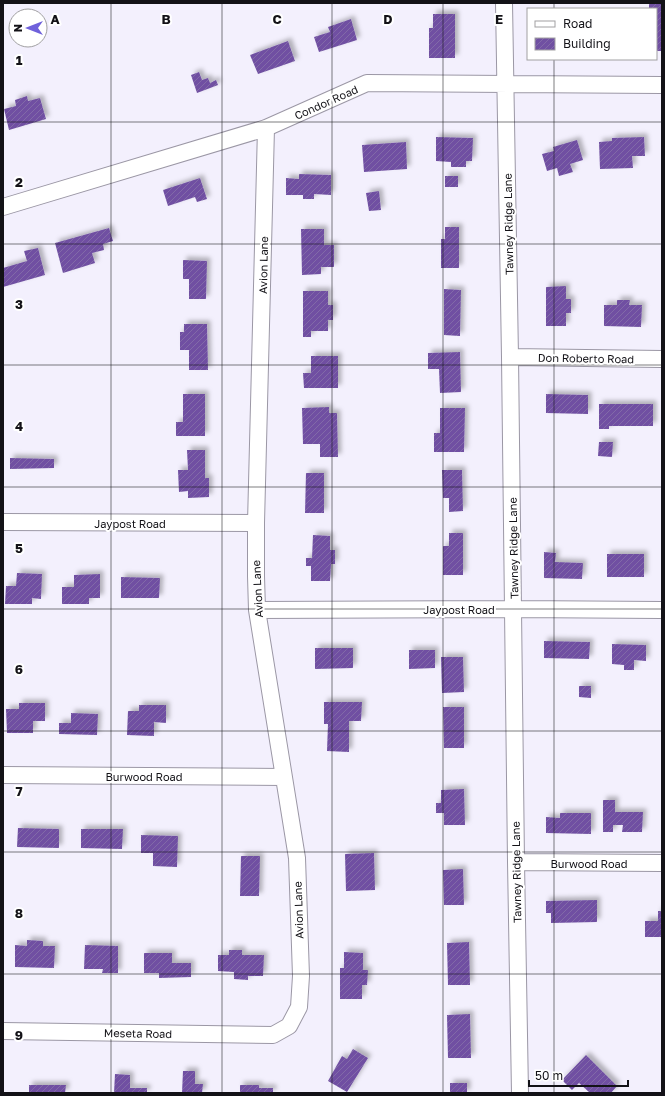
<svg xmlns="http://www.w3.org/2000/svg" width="665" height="1096" viewBox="0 0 665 1096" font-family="'Golos Text',sans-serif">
<defs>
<pattern id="building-hatch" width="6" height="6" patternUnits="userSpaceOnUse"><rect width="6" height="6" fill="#7050a2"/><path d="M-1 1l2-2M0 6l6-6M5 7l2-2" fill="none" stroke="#826aa8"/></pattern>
<filter id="shadow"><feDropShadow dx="3.5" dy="-3.5" stdDeviation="2" flood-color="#0004"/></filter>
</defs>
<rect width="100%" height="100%" fill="#f3f0fd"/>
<path fill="url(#building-hatch)" filter="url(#shadow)" d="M649,3h13v48h-6v-42h-7z
M433,14h22v44h-26v-30h4z
M351,19l6,21 -38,12 -5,-15 16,-5 -2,-5z
M288,41l7,20 -37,13 -8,-19z
M199,72l3,8 6,-2 2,5 6,-3 2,5 -21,8 -6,-18z
M27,96l1,5 12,-3 6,21 -37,11 -5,-21 12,-3 -1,-6z
M436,137l37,1 -1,23h-6v6h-15v-5l-15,-1z
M644,137l1,19h-13l1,12 -33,1 -1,-27 13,-1v-3z
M577,140l6,20 -13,4 3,8 -14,4 -2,-8 -10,3 -5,-17 12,-3 -1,-4z
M406,142l1,27 -43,3 -2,-27z
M299,174l32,1v20l-17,-1v5h-11v-4h-17v-17l13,1z
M445,176h13v11h-13z
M200,178l7,21 -10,3 -2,-5 -27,9 -5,-16z
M379,191l2,19 -12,1 -3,-18z
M445,227h14v41h-18v-29h4z
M109,228l4,13 -10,3 1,6 -12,3 3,10 -32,10 -8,-30z
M301,229h23v16h10v22h-13v7l-19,1z
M38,248l7,27 -42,12v-19l24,-7 -3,-10z
M183,260l24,1 -1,38h-17v-20h-6z
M566,286v13h5v14h-5v13h-20v-39z
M444,289l17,1 -1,46 -16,-1z
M303,291h25v14h5v15h-5v11h-17v6h-8z
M617,300h13l-1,5h13l-1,22 -37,-1v-21h13z
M184,324h23l1,46h-19v-20h-9v-18h4z
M460,352l1,40 -21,1 -1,-24h-11v-16z
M311,356h27v32h-34l-1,-15h8z
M183,394h22v42h-29v-14h7z
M546,394l42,1v19l-42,-1z
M599,404h54v22h-44v3h-10z
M329,407v6h8l1,44h-18v-13h-17l-1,-36z
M440,408h25l-1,44h-30v-19h6z
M599,442h14l-1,15 -14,-1z
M187,450h18v28h4v19l-21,1v-7l-9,1 -1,-22h10z
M10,458l44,1v9l-44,1z
M442,470h20l1,41 -14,1v-14h-6z
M306,473h18v40h-19z
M449,533h14v42h-20v-29h6z
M313,535l17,1v14h5v14h-4l-1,17h-19v-15h-5v-8h6z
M544,552l12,1 -1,9 28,1 -1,16 -38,-1z
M607,554h37v23h-37z
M17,573l25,1 -1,25 -9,-1v6h-27l1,-18h10z
M100,574v24h-11v6h-27v-17h12v-12z
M121,577l39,1 -1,20h-38z
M544,641l46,1 -1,17 -45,-1z
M612,644l34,1v16l-12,-1v10h-10v-5l-12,-1z
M315,648h38v20l-38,1z
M409,650h26v18l-26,1z
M441,657h22l1,35 -22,1z
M579,686h12v12l-12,-1z
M324,702h38l-1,19h-12v31l-22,-1 1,-27h-4z
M19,703h26v18h-12v12h-26l-1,-24h13z
M139,705h27v18l-12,-1v14l-27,-1 1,-24h11z
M443,707h21v41h-20z
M71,713l27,1 -1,21 -38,-1v-11h12z
M464,789l1,36h-21v-12h-8v-10h5v-13z
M603,800h12v12h28l-1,20h-20l1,-7h-10v7h-10z
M560,813h31v21l-45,-1v-16l14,1z
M18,828l41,1v19l-42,-1z
M81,829h42l-1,20 -41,-1z
M141,835l37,1 -1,31 -24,-1v-13h-12z
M374,853l1,37 -29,1 -1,-37z
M241,856h19l-1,40h-19z
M463,869l1,36h-20l-1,-35z
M597,900v22l-46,1v-10h-5v-12z
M658,911h4v26h-17v-16h13z
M27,940l16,1v5h12l-1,22 -39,-1v-22l12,1z
M469,942l1,43h-22l-1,-42z
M85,945l33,1v27h-16l1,-4h-19z
M229,950h13v5h22l-1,21h-15v4l-14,-1v-7l-16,-1v-16h11z
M344,952l19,1v17h5l-1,15h-5v14h-22v-31h4z
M144,953h28v10h19v14l-32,1v-5h-15z
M470,1014l1,44h-23l-1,-43z
M353,1049l15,9 -21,34 -19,-11 14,-25 5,3z
M586,1055l31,31 -6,7h-21l-11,-10 -7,7 -10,-10z
M183,1071h12v13h8l-1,9h-20z
M115,1074l15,1v13h17v5h-33z
M450,1083h17v10h-17z
M29,1085h37l-1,8h-36z
M240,1085h19v3h14v5h-33z"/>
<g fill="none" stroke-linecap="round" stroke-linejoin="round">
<g stroke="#9b97a5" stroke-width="18">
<path id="minor" d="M504,3l6,354 6,505 4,231
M3,207l263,-79 101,-45 295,2
M510,357l152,2
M3,522l253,1
M257,610l256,-1 149,1
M3,775l281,2
M516,862l146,1
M3,1031l270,4 16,-9 10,-19 2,-31 -4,-118 -40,-248 -1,-34v-53l10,-395"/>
</g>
<use href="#minor" stroke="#fff" stroke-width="16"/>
</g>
<path fill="none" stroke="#131217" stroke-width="1" stroke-opacity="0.55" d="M111,3v1090M222,3v1090M332,3v1090M443,3v1090M554,3v6M554,59v1034M3,122h659M3,244h659M3,365h659M3,487h659M3,609h659M3,731h659M3,852h659M3,974h659"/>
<g text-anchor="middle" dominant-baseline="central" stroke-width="4" stroke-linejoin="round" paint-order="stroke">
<g font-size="11" fill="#131217" stroke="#fff">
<text transform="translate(326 102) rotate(-24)">Condor Road</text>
<text transform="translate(508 224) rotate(-91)">Tawney Ridge Lane</text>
<text transform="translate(263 265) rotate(-89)">Avion Lane</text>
<text transform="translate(586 358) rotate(1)">Don Roberto Road</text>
<text x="130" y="523">Jaypost Road</text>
<text transform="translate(513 548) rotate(-91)">Tawney Ridge Lane</text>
<text transform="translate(257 589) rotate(-93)">Avion Lane</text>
<text x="459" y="609">Jaypost Road</text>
<text x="144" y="776">Burwood Road</text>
<text x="589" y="863">Burwood Road</text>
<text transform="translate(516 872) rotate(-91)">Tawney Ridge Lane</text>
<text transform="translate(298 910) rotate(-92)">Avion Lane</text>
<text transform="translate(138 1033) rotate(1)">Meseta Road</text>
</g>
</g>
<g font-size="13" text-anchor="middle" font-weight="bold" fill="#131217" stroke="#fff" stroke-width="4" stroke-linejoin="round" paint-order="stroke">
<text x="55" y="24">A</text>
<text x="166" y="24">B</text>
<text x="277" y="24">C</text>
<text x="388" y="24">D</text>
<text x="499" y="24">E</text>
<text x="19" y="65">1</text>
<text x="19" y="187">2</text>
<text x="19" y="309">3</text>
<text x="19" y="431">4</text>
<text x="19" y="553">5</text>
<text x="19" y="674">6</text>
<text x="19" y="796">7</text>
<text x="19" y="918">8</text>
<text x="19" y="1040">9</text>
</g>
<rect width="665" height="1096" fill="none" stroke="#131217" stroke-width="8"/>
<rect x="527" y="8" width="130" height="52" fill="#ffffff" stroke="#a1a0a2"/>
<rect x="535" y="21" width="20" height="6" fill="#ffffff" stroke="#a1a0a2"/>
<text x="563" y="28" font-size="12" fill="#131217">Road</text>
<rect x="535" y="38" width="20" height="12" fill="url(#building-hatch)" stroke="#a1a0a2"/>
<text x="563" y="48" font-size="12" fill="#131217">Building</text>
<g transform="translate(28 28) rotate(270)"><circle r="19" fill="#ffffff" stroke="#a1a0a2"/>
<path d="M0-3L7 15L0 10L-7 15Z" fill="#6f61db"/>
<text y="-6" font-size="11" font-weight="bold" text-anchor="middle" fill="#131217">N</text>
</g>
<path d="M529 1080v6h99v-6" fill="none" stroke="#131217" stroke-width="2"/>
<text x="535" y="1080" font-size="12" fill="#131217" stroke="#ffffff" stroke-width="3" paint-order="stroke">50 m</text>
</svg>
